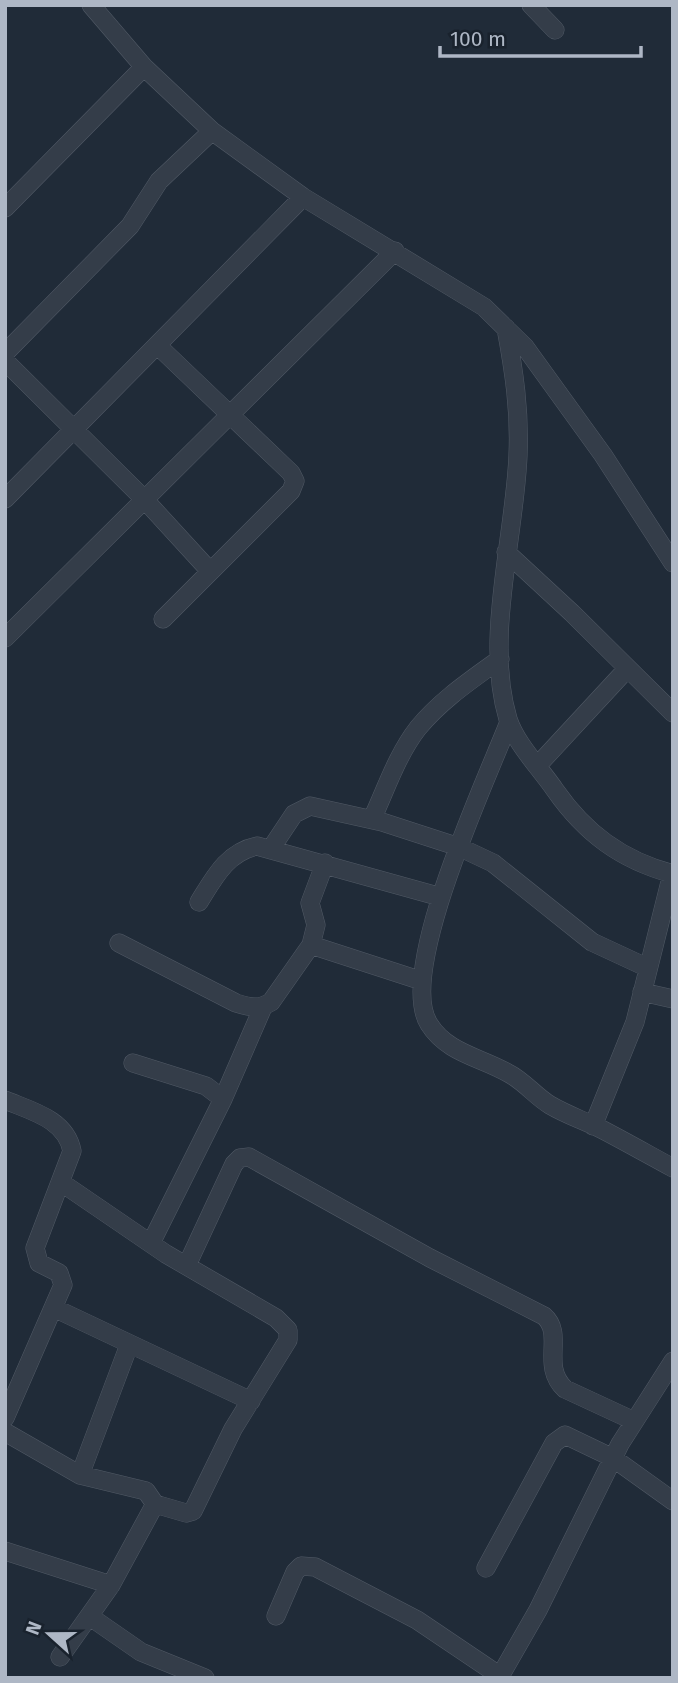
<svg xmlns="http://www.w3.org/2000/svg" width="678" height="1683" viewBox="0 0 678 1683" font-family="'Fira Sans',sans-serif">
<rect width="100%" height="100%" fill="#202b38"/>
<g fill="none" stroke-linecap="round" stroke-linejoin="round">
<g stroke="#515a66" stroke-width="19">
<path id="minor" d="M91,5l53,62 68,64 91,66 181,110 41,40 78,108 70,108
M531,5l24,25
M5,208l139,-141
M506,328c8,43 14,83 12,127 -3,81 -34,184 -10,264 8,25 32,49 47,71 30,43 66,70 118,84
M157,345l134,128 4,8 -4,10 -128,128
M5,353l125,-127 29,-45 53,-50
M5,361l139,138 65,71
M5,499l298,-302
M506,552l66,61 101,100
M5,638l390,-387
M509,722c-22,57 -113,250 -80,302 18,29 51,33 79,49 16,8 27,23 42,32 17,10 35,16 53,25 23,12 46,25 70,38
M538,765l88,-95
M372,819c14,-30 25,-64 46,-91 23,-28 53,-48 82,-69
M272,847l22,-33 16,-8 72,16 77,25 34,16 99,79 56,26
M199,902c15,-24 28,-50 58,-56l184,51
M119,943l117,60c13,4 22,7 35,-1l40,-57 5,-20 -6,-22 15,-40
M311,945l111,36
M642,992l31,7
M133,1063l73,23 17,13
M5,1100c26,11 61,19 67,51l-37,97 4,15 20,10 4,12 -58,133
M593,1126l42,-104 37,-148
M62,1183l104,71 110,64 12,12v10l-55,89 -40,82 -7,2 -31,-9
M151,1243l72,-144 40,-92
M187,1265l47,-101 6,-6 9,-1 181,101 114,58c21,18 -4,50 21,73l69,32
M54,1308l197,93
M5,1432l75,43 66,16 9,13 -44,81 -51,72
M80,1475l49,-130
M5,1551l106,34
M486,1568l68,-125 11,-8 48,23 60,43
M89,1616l52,36 64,26
M276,1616l19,-44 6,-6 14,1 102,53 83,56
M499,1678l39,-68 82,-166 53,-83"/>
</g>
<use href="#minor" stroke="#343d49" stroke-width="18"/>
</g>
<rect width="678" height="1683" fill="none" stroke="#aeb7c5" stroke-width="14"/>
<g transform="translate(49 1634) rotate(291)" stroke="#19222d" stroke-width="5" paint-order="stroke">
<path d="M0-5L12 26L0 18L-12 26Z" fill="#aeb7c5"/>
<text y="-10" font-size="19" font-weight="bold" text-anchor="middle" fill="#aeb7c5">N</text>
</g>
<path d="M440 46v10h201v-10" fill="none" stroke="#aeb7c5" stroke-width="3.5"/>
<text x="450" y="46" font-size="21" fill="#aeb7c5" stroke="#19222d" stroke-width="5" paint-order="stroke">100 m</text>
</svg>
